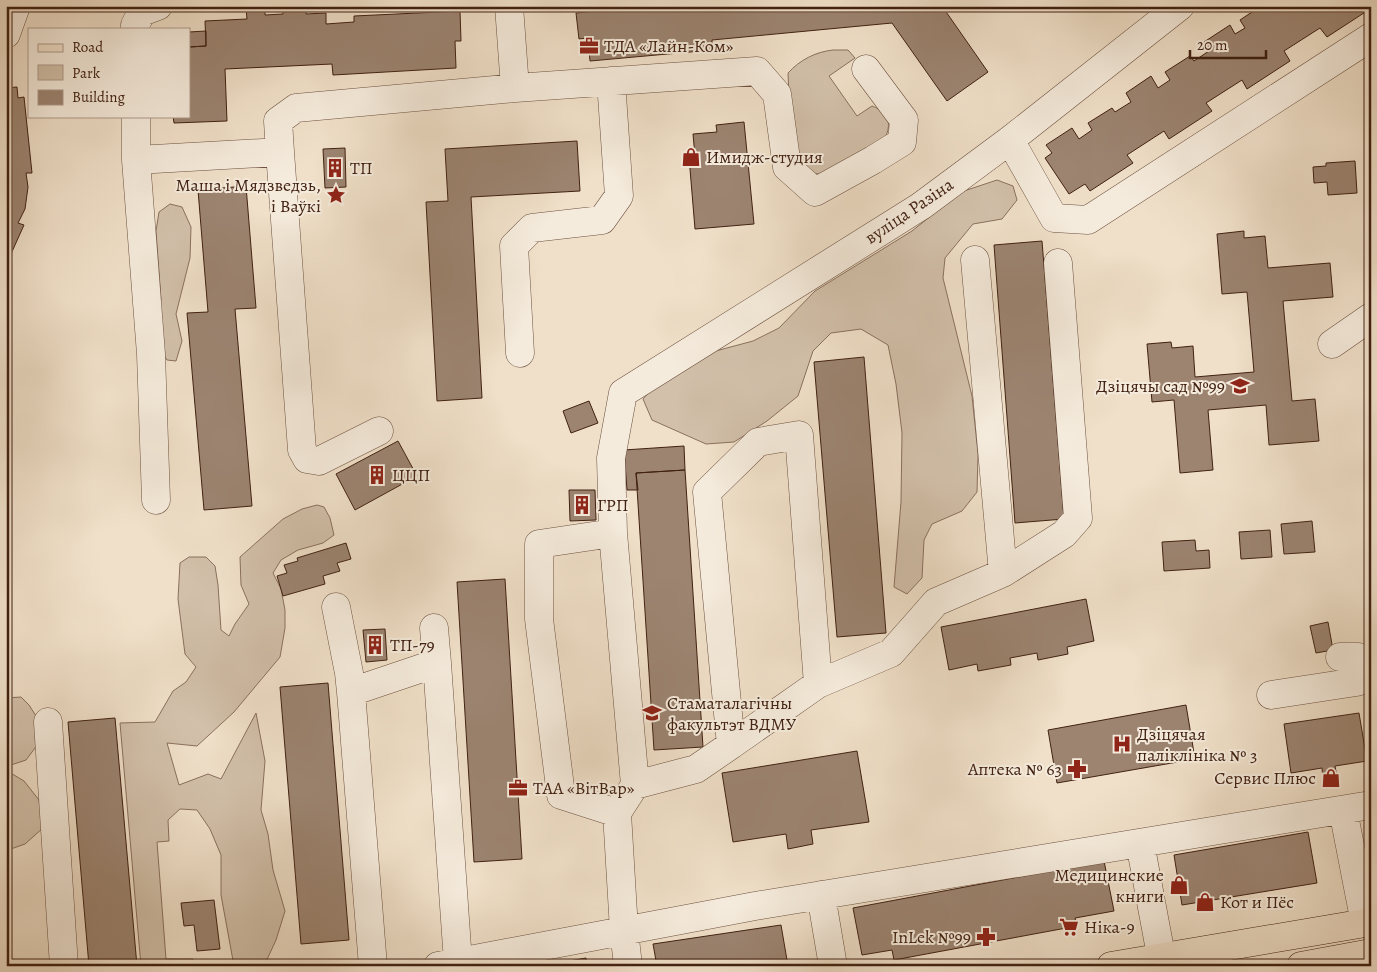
<svg xmlns="http://www.w3.org/2000/svg" width="1377" height="972" viewBox="0 0 1377 972" font-family="Alegreya,serif">
<rect width="100%" height="100%" fill="#f0e0c9"/>
<filter id="stains"><feTurbulence type="fractalNoise" baseFrequency=".004" numOctaves="4"/><feColorMatrix values="0 0 0 0 .2 0 0 0 0 .09 0 0 0 0 .02 0 0 0 .5 -.17"/></filter>
<radialGradient id="worn" r=".72"><stop offset=".6" stop-color="#630" stop-opacity="0"/><stop offset="1" stop-color="#630" stop-opacity=".3"/></radialGradient>
<path fill="#d2c0aa" stroke="#8a705e" d="M833,50h15l7,8 -26,18 28,40 15,-10c19,7 20,20 11,36l-60,33 -10,-2 -11,-12 -11,-23 -3,-65c12,-13 27,-21 45,-23z
M997,180l16,6 4,14 -15,19 -29,5 -28,34 -2,20 29,118 6,58 -1,38 -15,19 -30,13 -8,16 -2,38 -15,16 -13,-7 7,-85 1,-69 -6,-49 -8,-39 -27,-16 -30,4 -18,18 -15,45 -31,25 -33,21 -28,2 -54,-24 -9,-21 15,-17 39,-26 56,-15 26,-13 36,-37 97,-60 49,-39z
M170,204l12,3 9,20 -1,31 -14,56 6,27 -6,20 -9,-1 -14,-23 8,-38 -5,-68 3,-19z
M317,505l7,2 6,11 4,17 -11,8 -25,7 -17,10 -8,13 8,16 4,21v18l-5,29 -46,55 -37,34 -30,-3 12,42 29,-11 13,5 35,-66 9,48 -4,49 7,24 5,36 12,41 -9,29 -12,26h-30l-13,-71v-40l-11,-26 -13,-19 -17,-1 -12,11 1,21 -12,1 9,117h27v7h-52l-21,-243 35,-1 18,-31 13,-9 10,-15 -11,-13 -7,-55 2,-36 9,-6h17l9,9 3,19 3,45 8,6 6,-12 14,-20 -8,-19 -1,-28 43,-38 19,-10z
M21,697l8,8 7,11 5,14 -6,18 -9,12 -15,5 -2,7 15,9 15,19 4,28 -18,16 -17,6 -2,-2v-150z"/>
<path fill="#9c8471" stroke="#412112" d="M645,6h297l46,66 -41,29 -55,-78 -180,17v10l-122,11 -2,-23 -9,1 -3,-26z
M1261,6h9l1,3 4,-3h93l2,3 -43,28 -7,-9 -36,23 6,10 -43,28 -5,-9 -36,23 6,8 -43,28 -5,-8 -37,24 6,8 -43,28 -5,-7 -16,10 -24,-36 7,-5 -6,-8 26,-17 7,11 13,-9 -4,-7 24,-15 3,4 16,-10 -5,-9 25,-17 7,12 12,-8 -5,-8 25,-16 4,5 15,-10 -5,-9 26,-17 5,9 10,-6 -5,-8z
M306,7v7l20,-1v11l28,-2v-6l106,-5 1,30h-6l1,27 -123,7 -1,-11 -107,5 2,52 -53,2 -1,-7h16v-69l17,-1 -1,-25 42,-2 -1,-11h19v7l18,-1v-6z
M206,31v15l-17,1v-15z
M17,87l1,11 6,-1 8,76h-6l2,14 -3,22 -7,14 6,2 -18,40v-177z
M744,122l10,102 -59,5 -6,-72 6,-1 -2,-22 24,-2 -1,-7z
M577,141l3,50 -109,6 11,201 -45,3 -11,-199 22,-1 -3,-52z
M345,148l1,39 -21,1 -2,-39z
M1355,161l2,32 -29,2 -1,-13 -13,1 -1,-16 13,-1v-3z
M246,186l10,122 -21,1 17,197 -48,4 -17,-197 21,-1 -10,-122z
M1244,231v7l21,-2 3,32 62,-5 3,34 -50,4 9,100 23,-2 4,42 -50,4 -3,-40 -58,5 5,60 -33,3 -6,-73 -22,2 -5,-58 24,-2 1,6 21,-2 2,31 59,-5 -7,-80 -25,2 -5,-60z
M1042,241l22,278 -49,4 -21,-278z
M864,357l22,276 -49,4 -23,-275z
M589,401l9,22 -27,10 -8,-22z
M398,441l19,35 -62,34 -19,-36z
M684,446l1,24 -49,3 2,17h-11l-3,-40z
M685,470l18,277 -49,3 -18,-277z
M569,490h26l1,30 -26,1z
M1312,521l3,31 -31,2 -3,-30z
M1270,530l2,27 -31,2 -2,-27z
M1195,540l1,11 13,-1 1,18 -46,3 -2,-29z
M346,543l5,16 -14,4 3,8 -17,5 2,8 -42,12 -6,-20 10,-3 -3,-8 14,-4 -1,-3z
M505,579l17,280 -48,3 -17,-280z
M1086,599l8,42 -27,6 1,7 -30,6 -1,-7 -27,5 1,7 -33,6 -1,-7 -28,6 -8,-43z
M1328,622l5,28 -17,3 -6,-27z
M385,629l2,31 -21,2 -3,-32z
M328,683l21,257 -48,4 -21,-257z
M1186,705l9,54 -138,24 -9,-53z
M1359,713l8,48 -32,5 2,11 -14,3 -1,-12 -31,5 -7,-49z
M115,718l22,248h-48l-21,-244z
M857,751l12,71 -58,8 2,14 -25,5 -2,-15 -53,8 -11,-69z
M1308,832l9,51 -135,22 -8,-50z
M1104,861l10,50 -39,7 2,8 -183,34 -2,-10 -30,5 -9,-47z
M214,900l6,49 -23,2 -3,-26 -10,1 -3,-23z
M781,925l7,41h-131l-4,-22z
M586,958l1,8h-48l19,-3z"/>
<g fill="none" stroke-linecap="round" stroke-linejoin="round">
<g stroke="#6d5140" stroke-width="29">
<path id="minor" d="M135,29v-4l7,-13 16,-6
M6,34l10,-28
M515,88l242,-17 20,23 10,73 28,25 58,-32 29,-18 2,-22 -38,-51
M136,116v44l15,194 5,146
M1010,140l44,78 34,2 283,-183
M280,152l22,298 5,9 12,2 60,-30
M136,160l144,-8 -2,-31 18,-13 219,-20 -6,-82
M1332,344l39,-27
M520,353l-6,-107 18,-18 70,-8 17,-24 -8,-115
M613,533l-74,11v75l22,176 56,18
M1003,573l61,-39 14,-16 -20,-255
M336,607l13,66 2,19
M434,628l3,35
M1340,657h18l13,14
M818,684l73,-31 45,-51 67,-29 -28,-313
M1271,695l85,-13 15,-4
M48,722l16,244
M635,785l61,-16 35,-24 -24,-253 51,-50 41,-7 19,249 -87,61
M1343,810l22,113
M1140,843l23,123
M821,895l12,71
M373,966l-22,-274 86,-29 21,299
M438,966l317,-60 616,-101
M628,966l-4,-36 -7,-117 18,-28 -22,-252 -2,-75 12,-65 298,-187 89,-66 170,-134"/>
</g>
<g stroke="#412112" stroke-width="29">
<path id="major" d="M1111,966l260,-44
M1301,966l70,-13"/>
</g>
<use href="#minor" stroke="#f5ebdc" stroke-width="28"/>
<use href="#major" stroke="#f0e0c9" stroke-width="28"/>
</g>
<defs>
<g id="office-bare" transform="scale(1.5)"><path d="M-6-3h4V-5.5h4V-3h4V5H-6ZM-1-4.5V-3h2v-1.5ZM-6 0V1H6V0Z" fill="#8f2418" stroke="#f5ebdc" stroke-width="2.5" paint-order="stroke"/></g>
<g id="shop-bare" transform="scale(1.5)"><path d="M-5-2.5h2.3a2.7 3.5 0 0 1 5.4 0H5L5.5 6h-11ZM-1.5-2.5h3a1.5 2.3 0 0 0-3 0Z" fill="#8f2418" stroke="#f5ebdc" stroke-width="2.5" paint-order="stroke"/></g>
<g id="building-bare" transform="scale(1.5)"><path d="M-4-6H4V6H1V3H-1V6H-4ZM-2.5-4.3h1.7v1.8h-1.7ZM.8-4.3h1.7v1.8H.8ZM-2.5-1h1.7V.8h-1.7ZM.8-1h1.7V.8H.8Z" fill="#8f2418" stroke="#f5ebdc" stroke-width="2.5" paint-order="stroke"/></g>
<g id="sight-bare" transform="scale(1.5)"><path d="M0-6L1.8-2.2L6-1.7L2.9 1.2L3.7 5.4L0 3.3L-3.7 5.4L-2.9 1.2L-6-1.7L-1.8-2.2Z" fill="#8f2418" stroke="#f5ebdc" stroke-width="2.5" paint-order="stroke"/></g>
<g id="school-bare" transform="scale(1.5)"><path d="M0-5L7-2L0 1L-7-2ZM-4 1L0 2.5L4 1V4Q0 6-4 4Z" fill="#8f2418" stroke="#f5ebdc" stroke-width="2.5" paint-order="stroke"/></g>
<g id="university-bare" transform="scale(1.5)"><path d="M0-5L7-2L0 1L-7-2ZM-4 1L0 2.5L4 1V4Q0 6-4 4Z" fill="#8f2418" stroke="#f5ebdc" stroke-width="2.5" paint-order="stroke"/></g>
<g id="hospital-bare" transform="scale(1.5)"><path d="M-5-5h3v3.5h4V-5h3V5h-3V1.5h-4V5h-3Z" fill="#8f2418" stroke="#f5ebdc" stroke-width="2.5" paint-order="stroke"/></g>
<g id="pharmacy-bare" transform="scale(1.5)"><path d="M-2-6h4v4h4v4h-4v4h-4v-4h-4v-4h4Z" fill="#8f2418" stroke="#f5ebdc" stroke-width="2.5" paint-order="stroke"/></g>
<g id="supermarket-bare" transform="scale(1.5)"><path d="M-6-5.5h2.5l.6 2H6L4.5 2H-2.5L-4.4-4H-6ZM-1.5 3.2a1.3 1.3 0 1 0 .1 0ZM3 3.2a1.3 1.3 0 1 0 .1 0Z" fill="#8f2418" stroke="#f5ebdc" stroke-width="2.5" paint-order="stroke"/></g>
</defs>
<g fill-rule="evenodd">
<use href="#office-bare" x="589" y="46"/>
<use href="#shop-bare" x="691" y="157"/>
<use href="#building-bare" x="335" y="168"/>
<use href="#sight-bare" x="336" y="195"/>
<use href="#school-bare" x="1240" y="386"/>
<use href="#building-bare" x="377" y="475"/>
<use href="#building-bare" x="582" y="505"/>
<use href="#building-bare" x="375" y="645"/>
<use href="#university-bare" x="652" y="713"/>
<use href="#hospital-bare" x="1122" y="744"/>
<use href="#pharmacy-bare" x="1077" y="769"/>
<use href="#shop-bare" x="1331" y="778"/>
<use href="#office-bare" x="518" y="788"/>
<use href="#shop-bare" x="1179" y="885"/>
<use href="#shop-bare" x="1205" y="902"/>
<use href="#supermarket-bare" x="1069" y="927"/>
<use href="#pharmacy-bare" x="986" y="937"/>
</g>
<g text-anchor="middle" dominant-baseline="central" stroke-width="4" stroke-linejoin="round" paint-order="stroke">
<g font-size="18" fill="#412112" stroke="#f5ebdc" text-anchor="start">
<text x="604" y="46">ТДА «Лайн-Ком»</text>
<text x="706" y="157">Имидж-студия</text>
<text x="350" y="168">ТП</text>
<text x="321" y="185" text-anchor="end">Маша і Мядзведзь,<tspan x="321" dy="21">і Ваўкі</tspan></text>
<text x="1225" y="386" text-anchor="end">Дзіцячы сад №99</text>
<text x="392" y="475">ЦЦП</text>
<text x="597" y="505">ГРП</text>
<text x="390" y="645">ТП-79</text>
<text x="667" y="703">Стаматалагічны<tspan x="667" dy="21">факультэт ВДМУ</tspan></text>
<text x="1137" y="734">Дзіцячая<tspan x="1137" dy="21">паліклініка № 3</tspan></text>
<text x="1062" y="769" text-anchor="end">Аптека № 63</text>
<text x="1316" y="778" text-anchor="end">Сервис Плюс</text>
<text x="533" y="788">ТАА «ВітВар»</text>
<text x="1164" y="875" text-anchor="end">Медицинские<tspan x="1164" dy="21">книги</tspan></text>
<text x="1220" y="902">Кот и Пёс</text>
<text x="1084" y="927">Ніка-9</text>
<text x="971" y="937" text-anchor="end">InLek №99</text>
</g>
<g font-size="18" fill="#412112" stroke="#f5ebdc">
<text transform="translate(909 211) rotate(-34)">вуліца Разіна</text>
</g>
</g>
<rect width="1377" height="972" fill="none" stroke="#f0e0c9" stroke-width="25"/>
<rect x="8" y="8" width="1362" height="957" fill="none" stroke="#412112" stroke-width="2.5"/>
<rect x="12" y="12" width="1352" height="947" fill="none" stroke="#412112"/>
<rect x="28" y="28" width="162" height="90" fill="#f5ebdc" stroke="#ad9a8b"/>
<rect x="38" y="44" width="25" height="8" fill="#f0e0c9" stroke="#ad9a8b"/>
<text x="72" y="52" font-size="15" fill="#412112">Road</text>
<rect x="38" y="65" width="25" height="15" fill="#d2c0aa" stroke="#ad9a8b"/>
<text x="72" y="78" font-size="15" fill="#412112">Park</text>
<rect x="38" y="90" width="25" height="15" fill="#9c8471" stroke="#ad9a8b"/>
<text x="72" y="102" font-size="15" fill="#412112">Building</text>
<path d="M1190 50v8h76v-8" fill="none" stroke="#412112" stroke-width="2.5"/>
<text x="1197" y="50" font-size="15" fill="#412112" stroke="#f5ebdc" stroke-width="4" paint-order="stroke">20 m</text>
<rect width="100%" height="100%" filter="url(#stains)"/>
<rect width="100%" height="100%" fill="url(#worn)"/>
</svg>
